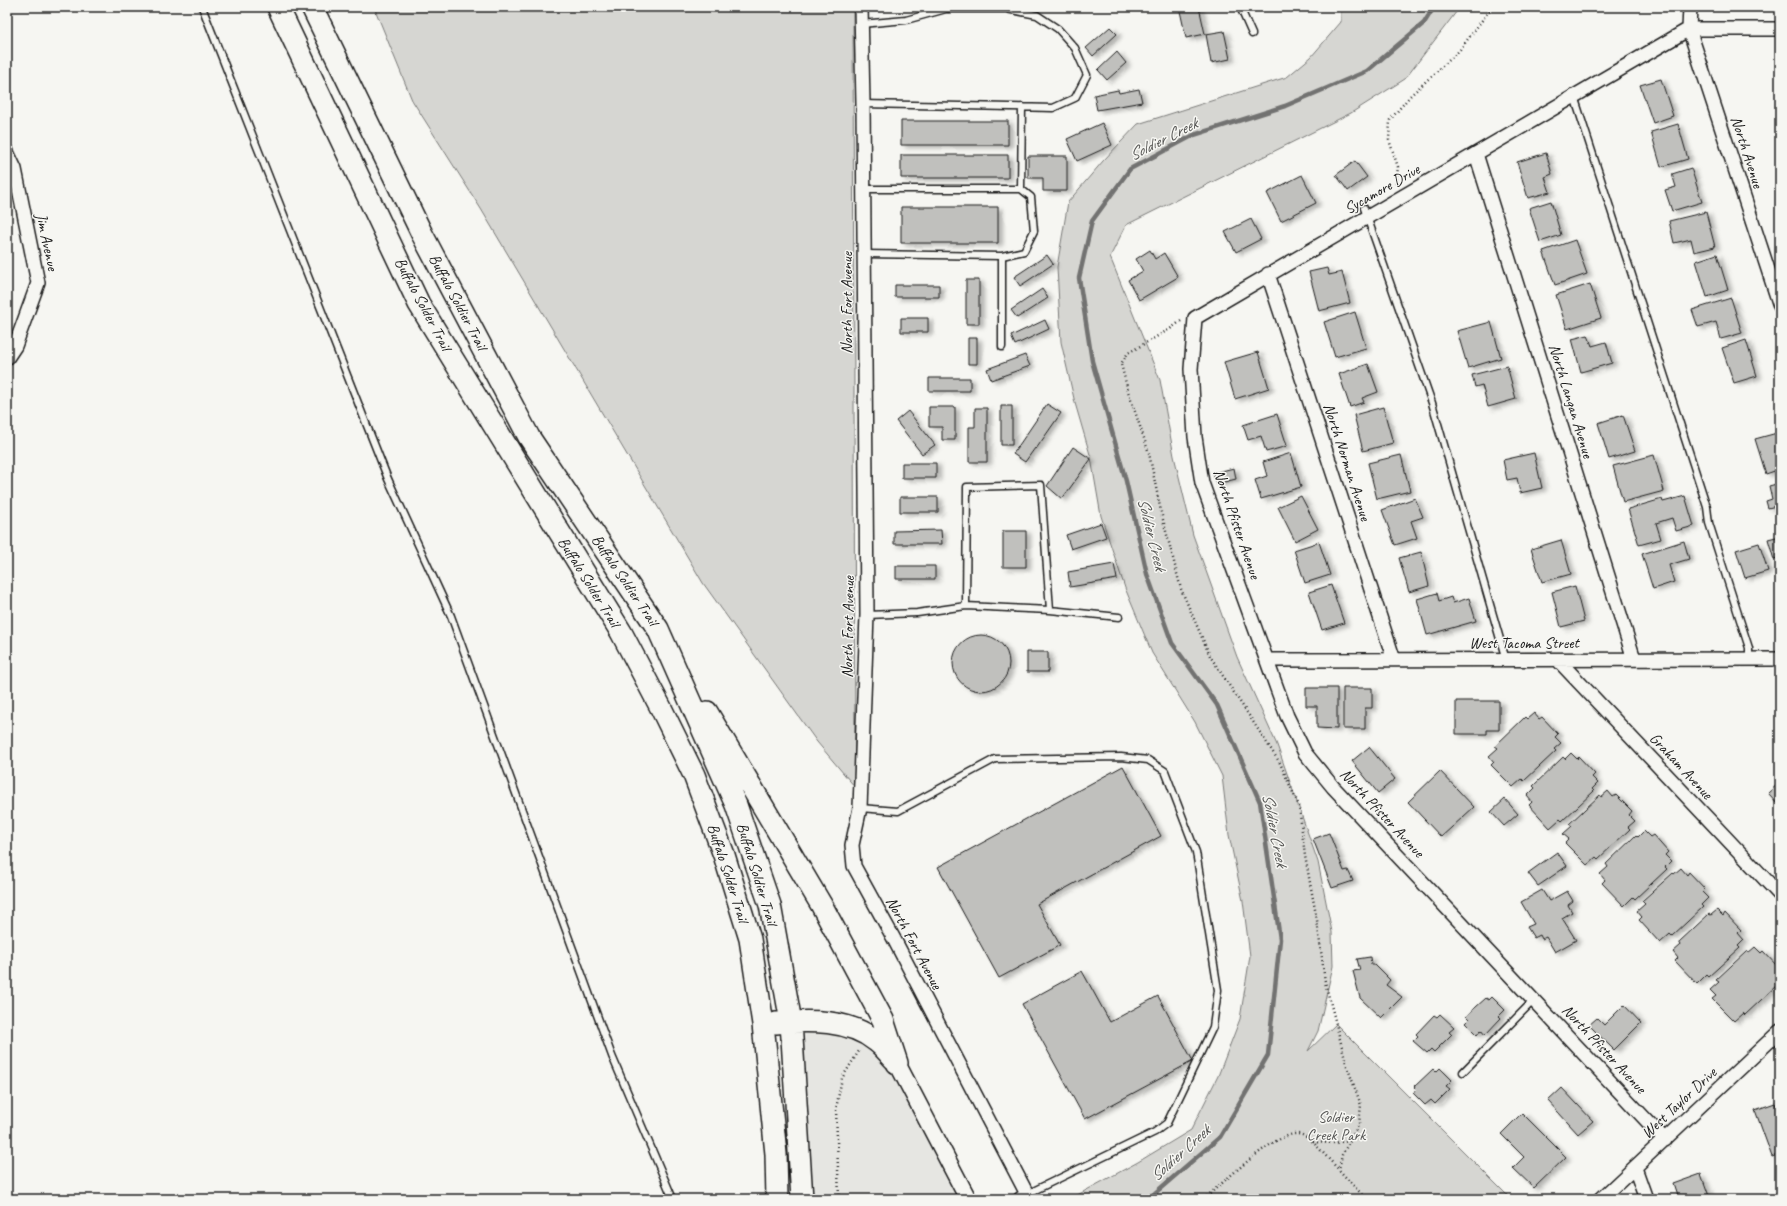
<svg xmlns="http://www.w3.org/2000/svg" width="1787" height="1206" viewBox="0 0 1787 1206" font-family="Caveat,sans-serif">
<defs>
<filter id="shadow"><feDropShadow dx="4.5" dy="2.5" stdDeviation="2" flood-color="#0004"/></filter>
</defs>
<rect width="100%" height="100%" fill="#f6f6f2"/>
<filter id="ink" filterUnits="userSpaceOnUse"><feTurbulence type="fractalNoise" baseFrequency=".025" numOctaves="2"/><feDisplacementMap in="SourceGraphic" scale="8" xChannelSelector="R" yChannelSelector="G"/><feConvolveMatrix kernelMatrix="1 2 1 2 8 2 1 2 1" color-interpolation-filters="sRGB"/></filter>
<g filter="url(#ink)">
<path fill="#e6e6e2" d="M791,1022l85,19 92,158h-176z"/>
<path fill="#d6d6d2" stroke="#797977" d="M374,7h479l2,780 -38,-45 -114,-159 -222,-374 -69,-109z
M1341,7h119l-55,72 -54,34 -225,112 -16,32 50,123 14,76 19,79 44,122 40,88 41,117 14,70 1,34 -15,65 -10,20 28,-27 175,175h-441l68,-37 53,-32 27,-54 22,-57 10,-63 -7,-55 -14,-66 -7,-59 -27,-54 -43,-69 -27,-65 -24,-72 -10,-58 -16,-55 -14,-61 -4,-75 11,-65 35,-41 35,-37 149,-47 24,-20 30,-35z"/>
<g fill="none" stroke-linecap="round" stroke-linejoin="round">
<path stroke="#727271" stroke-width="4.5" d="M1148,1199l72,-62 48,-82 12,-116 -20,-137 -43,-97 -45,-62 -25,-69 -21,-93 -34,-120 -13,-83 13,-57 38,-52 64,-34 91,-29 82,-35 57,-48 10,-16"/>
</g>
<path fill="#c0c0bd" stroke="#1c1c1c" filter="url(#shadow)" d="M1199,7l6,27 -19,4 -6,-27z
M1110,27l7,7 -24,22 -7,-8z
M1224,31l6,28 -19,4 -5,-29z
M1117,52l9,11 -19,17 -9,-10z
M1661,79l12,37 -20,7 -13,-38z
M1139,89l3,13 -45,8 -3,-15 24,-5 1,3z
M901,121h107v24h-107z
M1102,123l10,22 -35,16 -10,-22z
M1678,124l10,35 -27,8 -10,-35z
M1546,153l6,21 -7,3 5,15 -22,6 -11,-36z
M901,155h107v23h-107z
M1028,156h39v35h-24v-13h-15z
M1355,161l12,16 -19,14 -12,-16z
M1691,168l11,34 -30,9 -7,-21 11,-3 -4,-13z
M1302,175l14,28 -35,18 -14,-28z
M1551,201l10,34 -21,7 -11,-34z
M901,207h97v36h-97z
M1706,212l9,35 -21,5 -3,-13 -17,4 -5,-22z
M1251,219l10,20 -25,13 -11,-20z
M1575,240l12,34 -32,11 -12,-34z
M1150,250l5,9 9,-6 14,24 -39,23 -11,-20 15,-9 -7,-12z
M1717,254l11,36 -21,7 -11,-36z
M1047,255l6,9 -33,22 -6,-9z
M1327,268l2,7 13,-3 8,31 -31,8 -10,-39z
M966,280h13v44h-13z
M1590,284l11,34 -34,11 -11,-34z
M895,285h44v12h-44z
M1042,289l6,9 -31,20 -6,-8z
M1731,298l11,35 -21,6 -5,-17 -18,5 -6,-17z
M1355,312l11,36 -31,9 -11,-35z
M901,318h27v14h-27z
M1045,320l4,9 -34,16 -4,-9z
M1491,322l10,36 -33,10 -11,-37z
M1588,335l4,11 14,-4 6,21 -31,9 -9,-33z
M968,338h9v26h-9z
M1746,340l11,36 -23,7 -12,-35z
M1258,352l11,36 -34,11 -11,-37z
M1025,355l5,11 -39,14 -4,-11z
M1368,364l10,28 -16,6 2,4 -14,5 -11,-33z
M1507,366l9,33 -28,8 -6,-22 -7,2 -3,-12z
M929,378h41v13h-41z
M1047,404l14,9 -25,36 -1,-1 -10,14 -12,-8z
M1001,406h11v39h-11z
M929,407h26v33h-13v-13h-13z
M1383,407l10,36 -30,8 -9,-36z
M975,408h12v54h-18v-35h6z
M908,411l27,34 -13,9 -26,-33z
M1277,414l10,32 -21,6 -5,-16 -13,4 -5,-15z
M1623,415l12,36 -26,8 -11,-36z
M1777,433l3,10v26l-14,5 -11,-35z
M1073,447l18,12 -29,40 -15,-13z
M1291,453l10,34 -40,12 -6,-19 12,-4 -4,-14z
M1534,453l8,35 -22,5 -3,-15 -10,2 -4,-20z
M1401,455l9,36 -33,8 -9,-36z
M1654,455l10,36 -41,11 -10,-36z
M902,463h34v15h-34z
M1234,468l2,11 -20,5 -3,-11z
M1780,483v38l-4,-15 -8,2 -2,-7 6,-2 -3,-13z
M1301,496l17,33 -23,12 -17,-34z
M1685,496l9,30 -18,5 -4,-13 -16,5 5,16 -22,6 -11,-36 34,-10 1,3z
M900,497h38v15h-38z
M1415,498l8,19 -12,4 6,17 -22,7 -13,-35z
M1101,523l5,14 -35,12 -5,-14z
M941,530l1,14h-48v-13z
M1003,531h23v36h-23z
M1780,536v22l-6,2 -6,-21z
M1561,540l10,34 -29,8 -11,-33z
M1684,541l5,18 -20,6 5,17 -21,7 -11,-35z
M1319,542l11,33 -25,8 -11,-33z
M1759,543l9,28 -23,7 -9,-28z
M1421,552l8,34 -20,6 -10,-34z
M1114,564l3,15 -47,8 -2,-15z
M896,566h39v13h-39z
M1331,585l13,38 -22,7 -13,-38z
M1575,586l9,35 -23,6 -9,-35z
M1437,593l2,8 12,-4 2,6 16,-5 7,23 -49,14 -10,-36z
M953 663a28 28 0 1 1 56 0a28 28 0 1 1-56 0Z
M1027,652h21v20h-21z
M1306,688h31v41l-20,-1v-22h-11z
M1343,688h29v20h-7v21h-22z
M1456,701h43v29h-12v4h-31z
M1534,713l5,6 3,-2 16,17 -3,3 6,6 -7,6 2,2 -32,30 -2,-2 -9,8 -22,-22 3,-3 -5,-6 9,-8 -3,-2 30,-29 2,2z
M1369,747l26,32 -17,14 -26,-32z
M1571,753l6,6 2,-2 16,17 -3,3 6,6 -6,6 2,2 -32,30 -2,-2 -10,9 -21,-23 3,-3 -5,-6 8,-8 -2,-2 30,-29 2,2z
M1123,766l38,70 -124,68 23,41 -61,33 -61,-111z
M1440,771l34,36 -33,30 -33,-35z
M1780,782v24l-12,-13z
M1608,791l5,6 3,-2 16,16 -3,4 6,6 -7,6 2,2 -32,30 -2,-2 -9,8 -22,-22 4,-4 -6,-5 9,-8 -3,-2 31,-29 1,2z
M1505,799l13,15 -14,12 -13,-14z
M1644,831l6,6 3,-2 15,17 -3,3 6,6 -6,6 2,2 -32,30 -2,-2 -9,9 -22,-23 3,-3 -5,-6 8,-7 -2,-3 30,-29 2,2z
M1329,833l15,38 4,-1 5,11 -21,7 -19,-49z
M1557,852l10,14 -29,20 -10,-13z
M1681,868l6,7 2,-3 16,17 -3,3 6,6 -7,7 2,2 -31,29 -2,-2 -10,9 -21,-23 3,-3 -5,-6 8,-7 -3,-3 31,-28 1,1z
M1542,890l7,11 18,-10 6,10 -5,4 4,7 -10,6 14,22 -21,12 -9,-15 -4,2 -2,-4 -6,3 -7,-11 7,-3 -13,-22z
M1717,910l6,6 2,-3 16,17 -3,3 6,7 -6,6 2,2 -32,29 -2,-2 -9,9 -22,-23 3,-3 -5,-6 8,-7 -2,-3 30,-28 2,1z
M1755,947l6,6 2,-2 16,17 -3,3 4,4v4l-5,4 2,2 -32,30 -2,-2 -9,8 -22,-22 4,-3 -6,-6 9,-8 -3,-2 31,-29 1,2z
M1370,957l1,8h4l15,15 -4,5 16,12 -21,21 -21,-20 -7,-27 7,-1 -3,-11z
M1082,971l28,51 48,-26 35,65 -108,58 -63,-115z
M1492,997l13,13 -6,6 2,2 -16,17 -4,-5 -4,5 -12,-12 4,-4 -3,-3 20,-18 3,2z
M1624,1005l17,18 -27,27 -25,-25 8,-7 7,7z
M1440,1014l14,13 -5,4 3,3 -18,18 -3,-3 -4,4 -14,-12 5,-5 -2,-2 18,-19 3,2z
M1440,1068l12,12 -6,6 4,3 -15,15 -4,-4 -6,5 -12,-12 4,-3 -3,-3 19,-18 3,3z
M1562,1088l31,33 -15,13 -30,-33z
M1775,1103l5,14v37l-8,3 -17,-47z
M1522,1113l44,44 -32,31 -21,-20 11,-11 -23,-23z
M1701,1174l9,25h-32l-5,-15z"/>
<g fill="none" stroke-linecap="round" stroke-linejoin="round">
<g stroke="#1c1c1c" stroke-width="9">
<path id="service" d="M202,7l186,472 63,137 161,440 61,143
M1240,7l12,27
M861,24l45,-4 40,-11h60l31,6 21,14 17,19 12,27 -12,23 -22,10 -190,-4
M1574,96l133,411 2,16 40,125v11
M863,189h158
M1364,208l68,195 74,257
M864,254l138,2 22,-5 10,-20 -3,-34 -10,-8 1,-82
M1002,256v91
M966,606l1,-119 74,-2 9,125
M867,615l50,-2 49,-7 84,4 69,7
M860,808l38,3 97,-52 126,-2 27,3 17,11 31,81 22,138 -5,37 -46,96 -12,9 -128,62
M1463,1072l71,-72"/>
</g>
<g stroke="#1c1c1c" stroke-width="16">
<path id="minor" d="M861,7l2,97 4,511 -7,193 -8,37 2,21 40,73 133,255 -7,5
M1690,7l-1,22 91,277
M7,152l8,17 23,114 -23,63 -8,12
M1476,154l158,505
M1268,274l126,386
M1268,660l512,-1
M1558,660l222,235
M1665,1140l-332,-353 -28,-34 -18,-37 -85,-233 -7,-46 -4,-68 4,-51 494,-289h91
M1635,1168l11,31
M1601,1199l179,-168"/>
</g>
<g stroke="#1c1c1c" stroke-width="19">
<path id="tertiary" d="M897,1063l71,136"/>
</g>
<g stroke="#1c1c1c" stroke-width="24">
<path id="primary" d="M278,7l141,297 202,328 40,76 33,67 30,80 26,84 13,85 13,130 1,45
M312,7l110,227 107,203 129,192 78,176 34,100 21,117 11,177
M707,712l115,194 61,114 14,43
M776,1023c33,-3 73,-4 100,18 7,5 12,12 18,18"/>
</g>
<path stroke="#1c1c1c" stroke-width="2.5" stroke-dasharray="1 3" stroke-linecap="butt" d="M1396,183l2,-16 -9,-27 1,-20 20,-24 49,-45 33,-44
M1181,321l-11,8 -42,24 -7,11 7,27 21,62 12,59 20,77 29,67 70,107 19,43 6,50 12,64 8,62 22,84 14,39 -2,19 -17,31 -3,14
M1313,1142l20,1 15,-2
M839,1199l-3,-90 6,-31 17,-27
M1204,1199c19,-16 70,-66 93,-65 6,0 11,4 16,8l53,57"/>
<use href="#service" stroke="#f6f6f2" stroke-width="6"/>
<use href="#minor" stroke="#f6f6f2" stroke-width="13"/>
<use href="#tertiary" stroke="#f6f6f2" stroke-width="16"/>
<use href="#primary" stroke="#f6f6f2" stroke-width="21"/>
</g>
</g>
<g text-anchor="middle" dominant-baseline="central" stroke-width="3" stroke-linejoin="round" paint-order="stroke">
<g font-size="16" fill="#1c1c1c" stroke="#f6f6f2">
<text transform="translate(1747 152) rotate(72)">North Avenue</text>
<text transform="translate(1382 189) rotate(-30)">Sycamore Drive</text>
<text transform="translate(47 242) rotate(78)">Jim Avenue</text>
<text transform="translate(458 302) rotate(62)">Buffalo Soldier Trail</text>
<text transform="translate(847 303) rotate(-90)">North Fort Avenue</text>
<text transform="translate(423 304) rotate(62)">Buffalo Solder Trail</text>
<text transform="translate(1571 401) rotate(73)">North Langan Avenue</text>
<text transform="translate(1347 462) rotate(72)">North Norman Avenue</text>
<text transform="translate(1237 524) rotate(71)">North Pfister Avenue</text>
<text transform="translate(625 580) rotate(56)">Buffalo Soldier Trail</text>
<text transform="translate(589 582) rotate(58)">Buffalo Solder Trail</text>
<text transform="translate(848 627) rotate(-89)">North Fort Avenue</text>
<text x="1524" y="643">West Tacoma Street</text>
<text transform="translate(1681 766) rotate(47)">Graham Avenue</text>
<text transform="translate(1382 813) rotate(47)">North Pfister Avenue</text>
<text transform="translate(728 873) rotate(72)">Buffalo Solder Trail</text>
<text transform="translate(757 874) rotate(73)">Buffalo Soldier Trail</text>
<text transform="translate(914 943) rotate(62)">North Fort Avenue</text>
<text transform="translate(1604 1049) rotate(47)">North Pfister Avenue</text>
<text transform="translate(1679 1103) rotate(-43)">West Taylor Drive</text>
</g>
<g font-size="16" fill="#545453" stroke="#f6f6f2">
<text x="1336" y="1117">Soldier<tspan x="1336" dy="18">Creek Park</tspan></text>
</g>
<g font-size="17" font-style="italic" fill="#565654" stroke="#f6f6f2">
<text transform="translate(1163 139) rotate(-27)">Soldier Creek</text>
<text transform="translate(1152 534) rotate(76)">Soldier Creek</text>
<text transform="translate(1275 830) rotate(79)">Soldier Creek</text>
<text transform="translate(1180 1153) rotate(-42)">Soldier Creek</text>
</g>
</g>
<rect width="1787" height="1206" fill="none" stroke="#f6f6f2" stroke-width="24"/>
<rect x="12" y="12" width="1763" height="1182" fill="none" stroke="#1c1c1c" stroke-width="1.5" filter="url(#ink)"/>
</svg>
